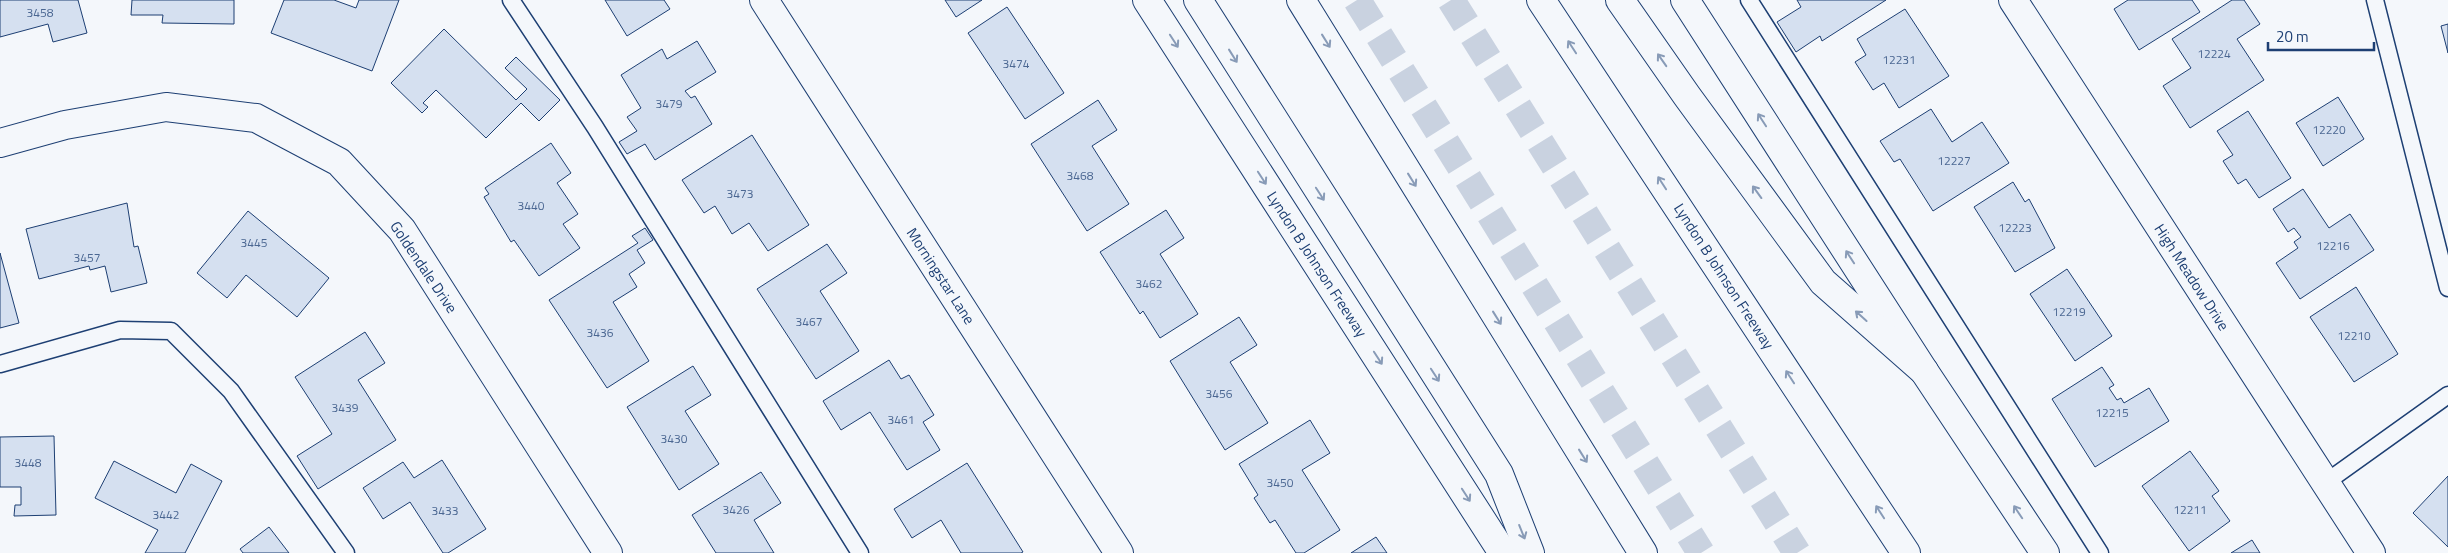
<svg xmlns="http://www.w3.org/2000/svg" width="2448" height="553" viewBox="0 0 2448 553" font-family="'Titillium Web',sans-serif">
<rect width="100%" height="100%" fill="#f4f7fb"/>
<path fill="#d5e0f0" stroke="#1d3f73" d="M0,0h78l9,33 -34,9 -5,-18 -48,13z
M132,0h102v24l-72,-1 1,-8h-32z
M284,0h50l22,8 3,-8h40l-27,71 -101,-38z
M605,0h59l6,9 -43,27z
M945,0h37l-26,17z
M1797,0h89l-64,41 -2,-5 -24,16 -19,-30 24,-15z
M2128,0h64l8,12 -61,38 -25,-41z
M2232,0h12l16,24 -23,15 27,41 -74,48 -27,-42 28,-18 -19,-29z
M1007,7l57,86 -39,26 -57,-86z
M1905,9l44,67 -50,32 -15,-25 -11,7 -18,-28 11,-7 -9,-16z
M2448,24v29l-7,-27z
M444,29l72,71 11,-11 -22,-21 11,-11 44,43 -21,21 -18,-18 -35,35 -50,-48 -13,13 5,4 -6,6 -31,-30z
M697,41l19,31 -31,19 6,7 4,-2 17,28 -57,36 -10,-16 -18,10 -8,-12 18,-11 -10,-14 14,-9 -20,-33 41,-26 5,10z
M2338,97l26,42 -41,27 -27,-43z
M1098,100l19,30 -25,16 37,58 -42,27 -56,-87z
M1931,109l21,33 30,-20 27,41 -76,48 -33,-52 -6,3 -14,-21z
M2248,111l43,67 -32,20 -13,-19 -8,5 -15,-23 10,-6 -16,-24z
M752,135l57,90 -41,26 -19,-28 -17,11 -17,-28 -11,7 -22,-33z
M551,143l20,30 -14,10 21,31 -15,10 17,24 -41,28 -25,-36 -3,2 -27,-45 5,-3 -4,-6z
M2013,182l12,20 4,-3 26,49 -40,24 -41,-65z
M2303,189l26,39 21,-14 24,36 -74,49 -24,-36 22,-15 -4,-6 7,-5 -7,-9 -6,4 -15,-23z
M127,203l7,44 4,-1 9,37 -36,9 -6,-26 -15,4 -1,-4 -50,13 -13,-50z
M1166,210l18,28 -24,16 38,60 -38,24 -17,-27 -3,3 -40,-62z
M248,211l81,67 -32,39 -51,-42 -19,23 -30,-25z
M645,228l8,12 -16,10 8,13 -16,11 8,13 -24,15 36,59 -42,27 -58,-88 89,-57 -6,-7z
M827,244l20,29 -27,18 39,60 -43,28 -59,-90z
M0,253l19,70 -19,5z
M2067,269l45,67 -37,25 -45,-67z
M2356,287l42,67 -44,28 -44,-65z
M1239,317l18,28 -27,17 38,61 -43,27 -55,-89z
M365,332l20,31 -27,17 38,60 -78,49 -21,-33 35,-22 -37,-57z
M889,360l12,19 8,-4 25,40 -11,7 17,28 -33,20 -37,-58 -29,18 -18,-29z
M693,366l18,29 -26,16 34,53 -40,26 -52,-83z
M2102,367l12,18 -5,3 8,12 4,-2 3,5 25,-15 20,33 -74,46 -43,-68z
M1310,420l20,33 -28,17 38,60 -36,23h-8l-21,-33 -5,3 -16,-25 4,-3 -19,-31z
M54,436l2,79 -42,1 1,-11h6v-18h-21v-50z
M2190,451l29,40 -7,5 18,25 -41,30 -47,-65z
M442,460l44,69 -38,24h-5l-33,-51 -27,17 -20,-31 40,-26 11,16z
M114,461l62,32 15,-29 31,17 -37,72h-40l13,-23 -63,-32z
M967,463l56,89 -2,1h-60l-20,-33 -29,18 -18,-29z
M761,472l20,31 -27,17 20,33h-58l-24,-38z
M2448,476v71l-35,-34z
M269,527l20,26h-46l-3,-4z
M1376,537l11,16h-36z
M2252,540l8,13h-29z"/>
<g fill="none" stroke-linecap="round" stroke-linejoin="round">
<path stroke="#c9d2e0" stroke-width="28" stroke-dasharray="28 14" stroke-linecap="butt" d="M1357,0l344,553
M1451,0l346,553"/>
<g stroke="#1d3f73" stroke-width="19">
<path id="lane" d="M511,0l84,127 265,426
M1749,0l351,553
M2375,0l73,288
M0,364l120,-34 51,1 60,60 115,162
M2325,483l123,-88"/>
</g>
<g stroke="#1d3f73" stroke-width="30">
<path id="street" d="M764,0l355,553
M2013,0l358,553
M0,143l65,-18 101,-18 90,11 83,44 63,68 206,323"/>
</g>
<g stroke="#1d3f73" stroke-width="30">
<path id="secondary" d="M1147,0l356,553
M1685,0l239,371 121,182"/>
</g>
<g stroke="#1d3f73" stroke-width="30">
<path id="highway" d="M1198,0l301,474 31,79
M1301,0l342,553
M1541,0l365,553
M1620,0l67,96 136,186 101,89"/>
</g>
<use href="#lane" stroke="#f4f7fb" stroke-width="16"/>
<use href="#street" stroke="#f4f7fb" stroke-width="28"/>
<use href="#secondary" stroke="#f4f7fb" stroke-width="28"/>
<use href="#highway" stroke="#f4f7fb" stroke-width="28"/>
</g>
<defs><path id="oneway-shaft" d="M-6 0H5M1.5-3L5.5 0L1.5 3" fill="none" stroke-width="1.6" stroke-linecap="round" stroke-linejoin="round" transform="scale(1.25)"/></defs>
<g stroke="#889bb7">
<use href="#oneway-shaft" transform="translate(1174 41) rotate(57)"/>
<use href="#oneway-shaft" transform="translate(1326 41) rotate(58)"/>
<use href="#oneway-shaft" transform="translate(1572 47) rotate(-123)"/>
<use href="#oneway-shaft" transform="translate(1233 56) rotate(58)"/>
<use href="#oneway-shaft" transform="translate(1662 60) rotate(-125)"/>
<use href="#oneway-shaft" transform="translate(1762 120) rotate(-123)"/>
<use href="#oneway-shaft" transform="translate(1262 178) rotate(57)"/>
<use href="#oneway-shaft" transform="translate(1412 180) rotate(58)"/>
<use href="#oneway-shaft" transform="translate(1662 183) rotate(-123)"/>
<use href="#oneway-shaft" transform="translate(1757 192) rotate(-126)"/>
<use href="#oneway-shaft" transform="translate(1320 194) rotate(57)"/>
<use href="#oneway-shaft" transform="translate(1850 257) rotate(-123)"/>
<use href="#oneway-shaft" transform="translate(1861 316) rotate(-138)"/>
<use href="#oneway-shaft" transform="translate(1497 318) rotate(58)"/>
<use href="#oneway-shaft" transform="translate(1378 358) rotate(57)"/>
<use href="#oneway-shaft" transform="translate(1435 375) rotate(57)"/>
<use href="#oneway-shaft" transform="translate(1790 377) rotate(-123)"/>
<use href="#oneway-shaft" transform="translate(1583 456) rotate(58)"/>
<use href="#oneway-shaft" transform="translate(1466 495) rotate(57)"/>
<use href="#oneway-shaft" transform="translate(1880 512) rotate(-123)"/>
<use href="#oneway-shaft" transform="translate(2018 512) rotate(-124)"/>
<use href="#oneway-shaft" transform="translate(1522 532) rotate(68)"/>
</g>
<g text-anchor="middle" dominant-baseline="central" stroke-width="4" stroke-linejoin="round" paint-order="stroke">
<g font-size="12" fill="#4b6792">
<text x="40" y="12">3458</text>
<text x="2214" y="53">12224</text>
<text x="1899" y="59">12231</text>
<text x="1016" y="63">3474</text>
<text x="669" y="103">3479</text>
<text x="2329" y="129">12220</text>
<text x="1954" y="160">12227</text>
<text x="1080" y="175">3468</text>
<text x="740" y="193">3473</text>
<text x="531" y="205">3440</text>
<text x="2015" y="227">12223</text>
<text x="254" y="242">3445</text>
<text x="2333" y="245">12216</text>
<text x="87" y="257">3457</text>
<text x="1149" y="283">3462</text>
<text x="2069" y="311">12219</text>
<text x="809" y="321">3467</text>
<text x="600" y="332">3436</text>
<text x="2354" y="335">12210</text>
<text x="1219" y="393">3456</text>
<text x="345" y="407">3439</text>
<text x="2112" y="412">12215</text>
<text x="901" y="419">3461</text>
<text x="674" y="438">3430</text>
<text x="28" y="462">3448</text>
<text x="1280" y="482">3450</text>
<text x="736" y="509">3426</text>
<text x="2190" y="509">12211</text>
<text x="445" y="510">3433</text>
<text x="166" y="514">3442</text>
</g>
<g font-size="15" fill="#1d3f73" stroke="#f4f7fb">
<text transform="translate(1317 264) rotate(57)">Lyndon B Johnson Freeway</text>
<text transform="translate(424 267) rotate(56)">Goldendale Drive</text>
<text transform="translate(941 276) rotate(57)">Morningstar Lane</text>
<text transform="translate(1724 276) rotate(57)">Lyndon B Johnson Freeway</text>
<text transform="translate(2192 277) rotate(57)">High Meadow Drive</text>
</g>
</g>
<path d="M2268 42v8h106v-8" fill="none" stroke="#1d3f73" stroke-width="2.5"/>
<text x="2276" y="42" font-size="15" fill="#1d3f73" stroke="#f4f7fb" stroke-width="4" paint-order="stroke">20 m</text>
</svg>
